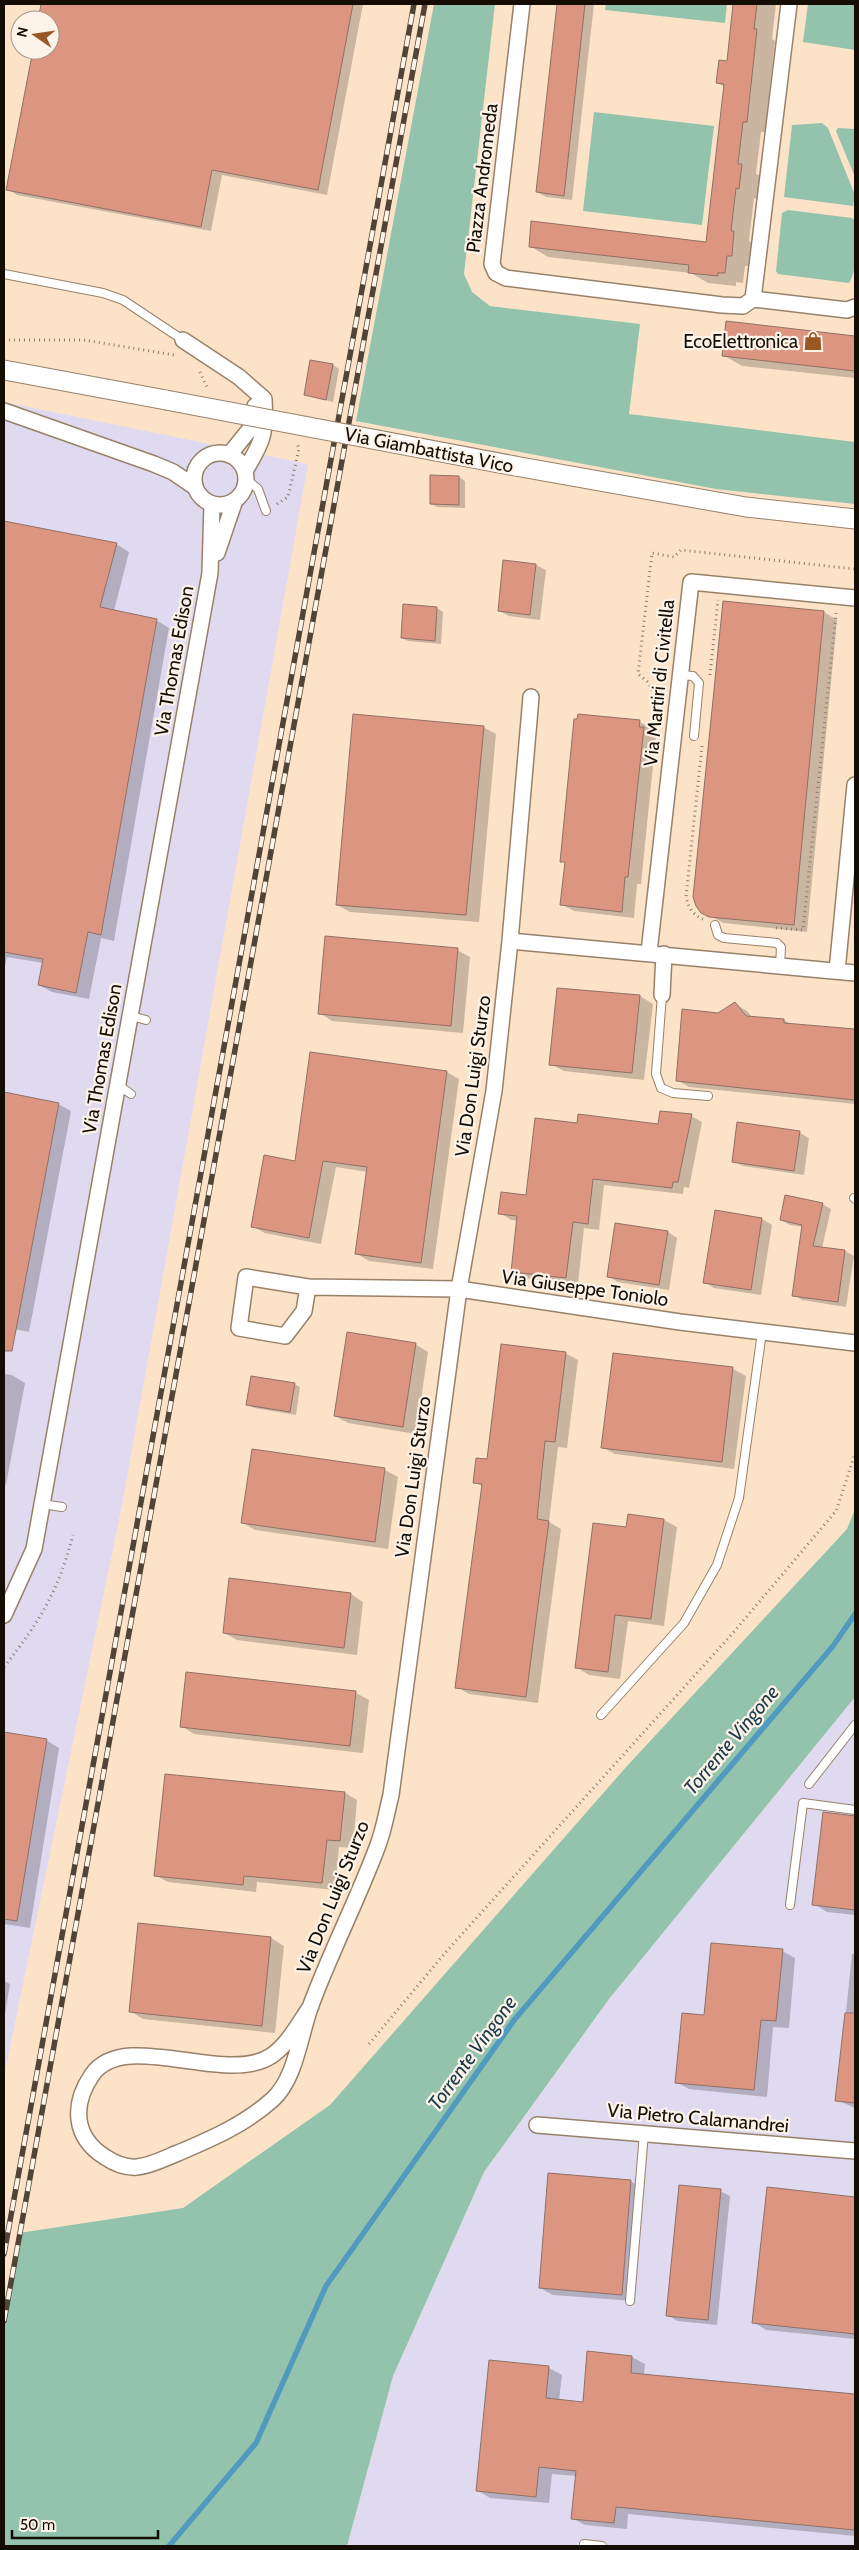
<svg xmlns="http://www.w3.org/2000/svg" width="859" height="2550" viewBox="0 0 859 2550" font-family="Cabin,sans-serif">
<rect width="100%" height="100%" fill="#fce3c8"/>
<path fill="#dfdaf0" d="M4,402l304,62 -186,1041 -118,571z
M855,1697v849h-508l46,-170 91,-204 125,-173z"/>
<path fill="#93c3ac" d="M434,4h61l-31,270 8,18 18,14 150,18 -11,90 226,28v62l-139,-15 -360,-68z
M606,4h121l-2,19 -120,-13z
M808,4h47v46l-52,-8z
M594,112l120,14 -12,99 -119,-14z
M822,123l6,5 27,67 -2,11 -69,-9 8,-72z
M838,128l17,1v48l-19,-46z
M788,210l64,8 3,3c0,19 4,46 -6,62l-71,-9 -2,-3 6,-58z
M855,1509v188l-246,302 -125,173 -91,204 -46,170h-343v-225l15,-88 164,-25 147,-103 297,-339 220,-237z"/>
<path fill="#0003" d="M43,4h320l-36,191 -105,-20 -11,56 -194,-36 -9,-6 26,-139h16v-30h-10z
M558,4h36l-22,196 -26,-3 -9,-5z
M735,4h41l-4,35 3,2 -10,91h-4l-5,42 4,2 -3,23 -3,-1 -5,43 3,2 -2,23h-5l-2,17 -7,-1v4l-28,-3 -17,-10 -143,-16 -18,-11 177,-3 18,-156 -8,-4 11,-20z
M727,323l128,15v40l-113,-12 -19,-11z
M311,361l22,4 6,4 -6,33 -27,-7z
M432,476l27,1 6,4v27l-28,-1 -6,-3z
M4,522l112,22 13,8 -15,59 42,9 13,8 -55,313 -13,-3 -12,61 -37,-7 -13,-7 4,-22 -36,-6 -3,14z
M505,561l31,4 10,5 -6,50 -31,-4 -10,-5z
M725,602l99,10 13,8 -30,312 -83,-9 -22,-11z
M404,606l33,2 6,4 -2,32 -33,-3 -6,-3z
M579,715l61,7 13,7 -1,4 4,3 -15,148h-4l-3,34 -60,-7 -13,-7 5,-41 -5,-2z
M483,727l13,7 -17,188 -129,-10 -13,-7z
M457,950l13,7 -7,76 -131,-12 -12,-8z
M640,996l13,8 -9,76 -80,-9 -13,-7z
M735,1004l12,7 6,7 31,2 8,5 63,6v73l-166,-17 -12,-7 42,-66z
M447,1072l12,7 -26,190 -64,-8 -12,-7 11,-82 -32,-5 -15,77 -56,-11 -13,-7 44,-64z
M4,1094l54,10 13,7 -42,221 -25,-5z
M691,1116l11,6 -13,66 -5,-1 -1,7 -79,-9 -5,45 -15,-2 -6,56 -55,-6 -11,-7 6,-50 -7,-1 -11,-7 159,-88z
M800,1133l9,5 -5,37 -61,-9 -10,-5z
M822,1204l9,5 -9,39 23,3 9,5 -8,51 -44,-7 -8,-5 9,-68 -13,-2 -9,-5z
M716,1212l46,7 10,6 -11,70 -47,-7 -9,-6z
M668,1232l9,6 -8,52 -51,-8 -10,-6z
M415,1344l13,8 -12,82 -68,-11 -13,-7z
M565,1353l13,7 -11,88 -9,-1 -9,75 12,7 -23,174 -69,-9 -12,-7 26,-200 -8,-5z
M614,1354l119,15 13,7 -12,93 -119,-15 -13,-7z
M4,1374l8,1 13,8 -19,102 -2,-1z
M294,1384l6,3 -4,28 -42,-7 -7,-4z
M253,1451l132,19 13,7 -10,72 -133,-19 -12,-7z
M664,1520l13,7 -13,99 -36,-5 -8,58 -31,-4 -13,-8 51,-138z
M351,1594l12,8 -6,53 -120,-15 -13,-7z
M356,1693l13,7 -6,53 -169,-19 -13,-8z
M4,1733l42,7 13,8 -29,180 -26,-4z
M345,1793l12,7 -4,48 -14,-1 -4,43 -78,-8 -1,10 -88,-10 -13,-7z
M824,1814l31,3v98l-28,-3 -13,-8z
M139,1924l132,14 13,8 -9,87 -132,-14 -13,-8z
M782,1951l13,7 -6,70 -16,-1 -6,70 -78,-8 -13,-7 29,-66z
M852,1954h3v154l-18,-8z
M4,1981l6,3 -6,36z
M630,2181l13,7 -9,113 -81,-6 -13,-7z
M768,2188l87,10v141l-89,-9 -13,-8z
M720,2191l10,5 -13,129 -40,-4 -9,-6z
M632,2357l13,7 -1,11 211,21v140l-227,-22 -1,15 -42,-4 -13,-7 5,-42 -25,-2 -3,29 -59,-5 -13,-8 72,-122 13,7 -3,26 25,2z"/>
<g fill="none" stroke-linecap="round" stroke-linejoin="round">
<path stroke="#509abf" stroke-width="5.5" d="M169,2546l87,-103 70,-157 189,-267 318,-373 22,-32"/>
</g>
<path fill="#dc9580" stroke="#917066" d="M41,4h312l-35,186 -106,-20 -11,57 -195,-37 27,-140h17v-30h-12z
M557,4h28l-21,192 -28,-4z
M733,4h24l-3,25h3l-10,93h-4l-5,42h4l-3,25 -3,-1 -5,43h3l-2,25h-5l-2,17h-7v3l-30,-3 1,-8 -160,-18 2,-26 175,21 18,-158 -8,-1 3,-23 8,1z
M726,321l129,15v35l-133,-15z
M310,360l23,4 -7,36 -22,-5z
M430,475l29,1v29l-29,-1z
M4,521l113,22 -17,64 57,12 -56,316 -13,-3 -12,61 -38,-8 5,-26 -39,-7z
M503,560l33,4 -6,51 -32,-4z
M723,601l101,10 -30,314 -85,-8 -8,-4 -5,-7 -3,-9z
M403,604l34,3 -2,34 -34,-3z
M353,714l131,12 -18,189 -130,-10z
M578,714l62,6 -1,7h5l-16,150h-3l-3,35 -62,-7 5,-43h-5l14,-143h3z
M325,936l133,12 -7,78 -133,-12z
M557,988l83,7 -8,78 -83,-8z
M735,1002l11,14 38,3v4l71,6v71l-179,-19 6,-72 36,4z
M310,1052l137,19 -26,192 -66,-9 12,-87 -44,-6 -14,77 -58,-11 13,-72 31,6z
M4,1092l55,11 -47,248h-8z
M660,1111l32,3 -14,68h-5l-1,6 -79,-9 -5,45 -15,-2 -7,56 -55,-6 6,-56 -19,-2 3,-22 25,3 9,-77 42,5 1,-9 80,10z
M737,1122l63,9 -6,40 -62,-9z
M785,1195l38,8 -10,43 32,4 -7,52 -46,-6 10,-71 -22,-5z
M715,1210l47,8 -11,72 -48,-7z
M615,1223l53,8 -9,54 -52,-8z
M347,1332l69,11 -13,84 -69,-11z
M501,1344l65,8 -11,90 -10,-1 -8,78 12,2 -23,176 -71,-9 27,-204 -9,-1 3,-25 11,1z
M613,1353l120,14 -11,95 -121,-14z
M251,1376l44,7 -5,29 -44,-7z
M252,1449l133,19 -10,74 -134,-19z
M628,1514l36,5 -13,100 -36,-4 -7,57 -33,-4 18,-145 33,4z
M229,1578l122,15 -7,55 -121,-15z
M186,1672l170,19 -6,55 -170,-19z
M4,1732l43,7 -30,182 -13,-2z
M165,1774l180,18 -5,49 -13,-1 -5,43 -78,-7 -1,9 -89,-9z
M823,1812l32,4v94l-43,-5z
M138,1923l133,14 -9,89 -133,-14z
M711,1943l72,6 -7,72 -15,-1 -7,70 -79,-7 7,-70 22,2z
M845,2013h10v90l-20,-2z
M548,2173l83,7 -9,115 -83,-7z
M679,2185l42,4 -13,131 -42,-4z
M767,2187l88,10v137l-103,-11z
M587,2351l45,5 -1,17 224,21v136l-239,-23 -2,16 -43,-4 5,-48 -37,-4 -3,30 -60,-6 13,-131 60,6 -3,32 37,4z"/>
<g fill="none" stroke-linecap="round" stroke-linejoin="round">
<g stroke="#988169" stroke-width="10">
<path id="service" d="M4,274l99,19 20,7 60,40
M246,479l12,10 8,22
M680,675l13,1 6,7 -5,53
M715,925l3,10 6,3 53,5 4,4 -1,19
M662,995l-6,79 5,14 12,5 35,3
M131,1016l15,4
M118,1085l13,9
M854,1198l1,1
M42,1504l20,3
M601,1715l83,-92 33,-58 22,-67 23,-166
M809,1784l46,-59
M790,1905l13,-102 52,7
M630,2301l14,-168
M584,2544l18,2"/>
</g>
<g stroke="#988169" stroke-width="18">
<path id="minor" d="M522,4l-30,260 4,9 10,5 216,27 21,1 10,-7 94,11 8,-3
M753,299l36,-295
M183,340l56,37 25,22c2,35 -1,42 -19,72
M4,411l150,53 19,8 22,15
M194 479a26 26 0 1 1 52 0a26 26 0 1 1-52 0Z
M229,455l21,-26 5,-23
M217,553l18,-53
M510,941l21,-244
M649,952l42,-370 164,16
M837,971l18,-186
M662,995l2,-41
M308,1287l-4,24 -19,25 -46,-8 7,-51 62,10 151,2 221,33 175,21
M4,1615l30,-66 176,-976 2,-69
M311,2006c-12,17 -23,39 -40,50 -46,30 -147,-28 -179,19 -20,29 -19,62 13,82 9,6 21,11 32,10 14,-1 28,-9 41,-14 33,-14 66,-28 94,-53 24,-21 28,-66 39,-95 20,-54 47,-106 67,-160 6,-16 9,-34 13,-50l68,-506 35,-198 16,-150 345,32
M537,2125l318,26"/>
</g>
<g stroke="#988169" stroke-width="21">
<path id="tertiary" d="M4,370l162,30
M515,466l231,41 109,12"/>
</g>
<path stroke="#8b7b68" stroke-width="3" stroke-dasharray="1 4" stroke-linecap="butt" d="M4,340h80l90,15
M200,372l8,17
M277,504l11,-7 11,-48 -2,-6
M710,675l8,-75
M659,704l-11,-22 -10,-8 14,-121 22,4 7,-7 174,19
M702,746l-16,151c3,12 8,19 19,23
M776,928l27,2 33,-317
M4,1667c36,-46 54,-75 69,-132
M369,2044l76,-91 287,-319 104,-123 19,-57"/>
<use href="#service" stroke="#fff" stroke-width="8"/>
<use href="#minor" stroke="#fff" stroke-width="15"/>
<use href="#tertiary" stroke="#fff" stroke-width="19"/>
<g stroke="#514437" stroke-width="5.5">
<path id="rail" d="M4,2254l410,-2250
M4,2321l421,-2317"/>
</g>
<use href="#rail" stroke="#fdf3e8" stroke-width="4" stroke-dasharray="11" stroke-linecap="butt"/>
<g stroke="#988169" stroke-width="21" stroke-linecap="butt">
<path id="tertiary-bridge" d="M166,400l349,66"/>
</g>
<use href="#tertiary-bridge" stroke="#fff" stroke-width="19"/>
</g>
<defs>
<g id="shop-bare" transform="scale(1.5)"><path d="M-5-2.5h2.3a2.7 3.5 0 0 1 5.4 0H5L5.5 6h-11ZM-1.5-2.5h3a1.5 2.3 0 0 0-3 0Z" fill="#995725" stroke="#fdf3e8" stroke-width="2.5" paint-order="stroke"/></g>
</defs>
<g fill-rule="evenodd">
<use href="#shop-bare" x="813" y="341"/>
</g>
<g text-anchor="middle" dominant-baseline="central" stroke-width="4.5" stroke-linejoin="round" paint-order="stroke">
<g font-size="19" fill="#150d04" stroke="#fdf3e8">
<text transform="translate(482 178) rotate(-83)">Piazza Andromeda</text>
<text transform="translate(429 450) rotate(11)">Via Giambattista Vico</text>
<text transform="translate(174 661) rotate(-80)">Via Thomas Edison</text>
<text transform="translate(659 683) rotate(-84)">Via Martiri di Civitella</text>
<text transform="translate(102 1059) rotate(-80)">Via Thomas Edison</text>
<text transform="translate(473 1076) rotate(-82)">Via Don Luigi Sturzo</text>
<text transform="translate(585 1288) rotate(8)">Via Giuseppe Toniolo</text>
<text transform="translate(413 1477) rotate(-82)">Via Don Luigi Sturzo</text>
<text transform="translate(333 1897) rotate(-68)">Via Don Luigi Sturzo</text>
<text transform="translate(698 2118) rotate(5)">Via Pietro Calamandrei</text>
</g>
<g font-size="19" fill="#150d04" stroke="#fdf3e8" text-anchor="end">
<text x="798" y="341">EcoElettronica</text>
</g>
<g font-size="20" font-style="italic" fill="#193a4b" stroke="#fdf3e8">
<text transform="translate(731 1740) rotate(-50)">Torrente Vingone</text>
<text transform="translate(472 2053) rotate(-54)">Torrente Vingone</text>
</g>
</g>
<rect width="859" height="2550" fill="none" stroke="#150d04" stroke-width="10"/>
<g transform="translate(35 35) rotate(283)"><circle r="24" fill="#fdf3e8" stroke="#a0978d"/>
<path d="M0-4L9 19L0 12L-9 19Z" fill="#995725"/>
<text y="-8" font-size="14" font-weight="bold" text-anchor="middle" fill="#150d04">N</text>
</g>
<path d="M12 2530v8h146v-8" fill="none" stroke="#150d04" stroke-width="2.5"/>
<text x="20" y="2530" font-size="15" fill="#150d04" stroke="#fdf3e8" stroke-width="4" paint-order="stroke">50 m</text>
</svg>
